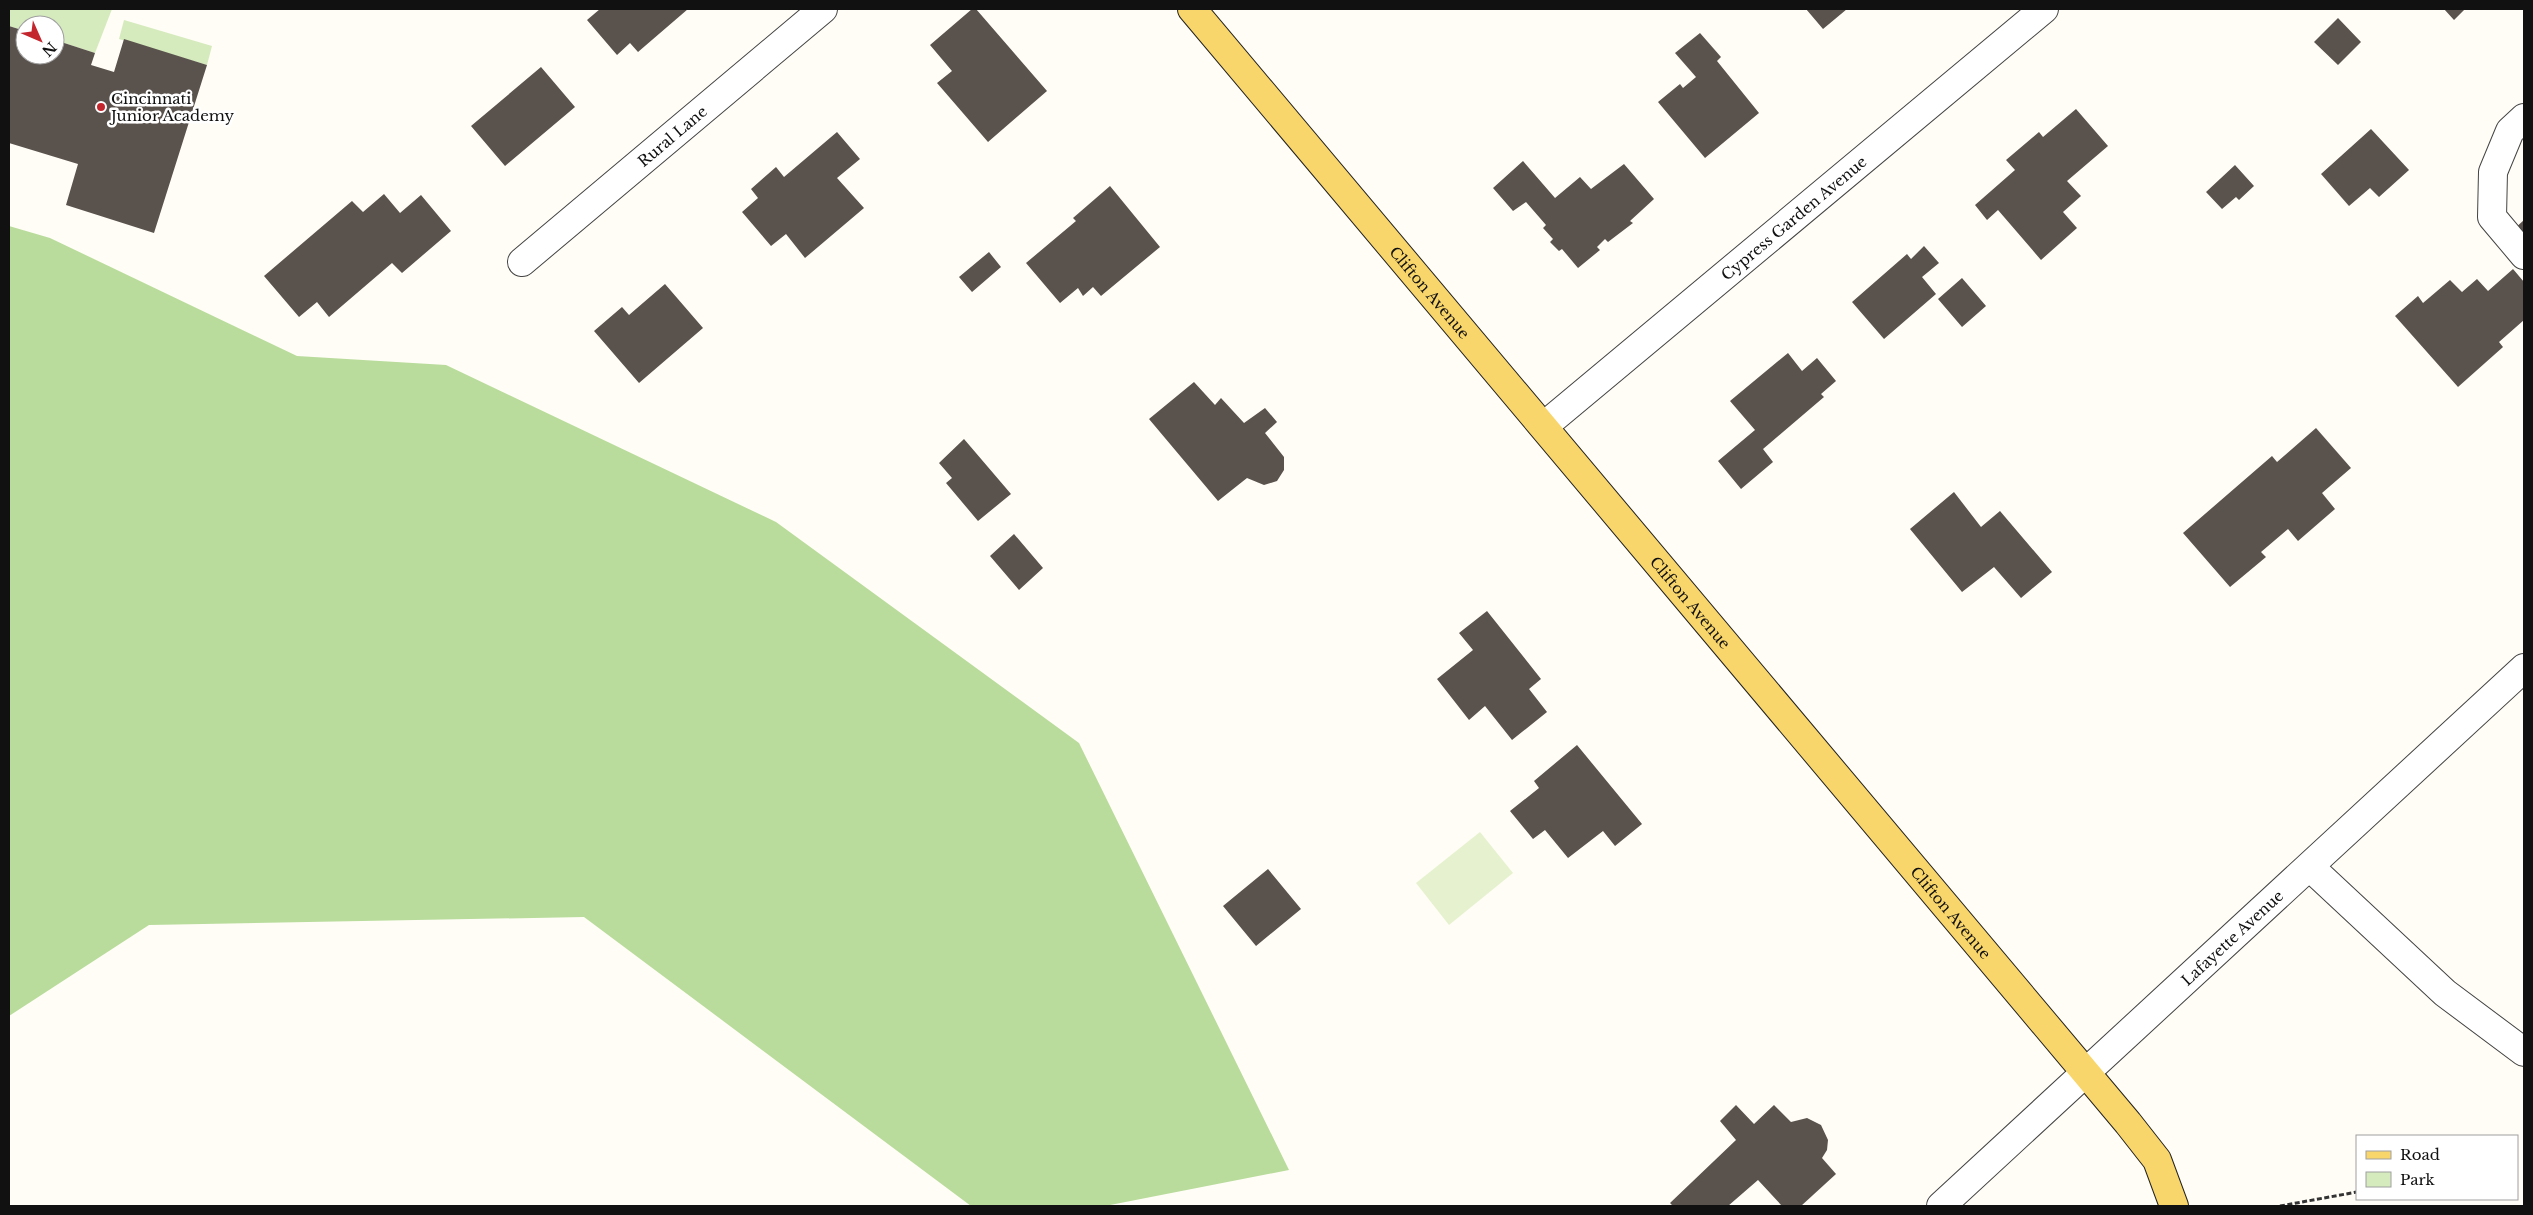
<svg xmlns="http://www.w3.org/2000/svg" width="2533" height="1215" viewBox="0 0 2533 1215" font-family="'Libre Baskerville',serif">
<rect width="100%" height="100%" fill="#fffdf5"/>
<path fill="#d5ebbd" d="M9,9h103l-17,44 -40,-13v-15h-30v6l-16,-5z
M124,20l88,26 -5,19 -88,-26z"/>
<path fill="#b9dc9c" d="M9,226l41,12 247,118 149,9 330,157 303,221 210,427 -184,36h-134l-387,-289 -435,8 -140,91z"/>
<path fill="#e6f2cf" d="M1480,832l33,41 -64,52 -33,-42z"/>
<path fill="#5a524d" d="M600,9h88l-50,43 -8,-9 -13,12 -30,-35z
M972,9h4l71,82 -59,51 -51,-59 15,-12 -22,-26z
M1806,9h41l-24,20z
M2444,9h21l-11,11z
M2338,18l23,24 -23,23 -24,-23z
M9,26l16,5v24h30v-15l40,13 -4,12 23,7 10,-33 83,26 -53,168 -88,-28 12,-41 -69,-21z
M1700,33l21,24 -4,4 42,52 -54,45 -47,-56 22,-18 3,4 13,-11 -21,-24z
M541,67l34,40 -70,59 -34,-40z
M2076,109l32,37 -41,35 14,15 -18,16 14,16 -36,32 -43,-50 -11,10 -12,-15 40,-35 -9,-10 33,-28 4,5z
M2371,129l38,41 -30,27 -9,-9 -21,18 -28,-32z
M837,132l23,27 -23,19 27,30 -59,50 -19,-24 -15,12 -29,-34 16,-14 -7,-9 25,-22 8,10z
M1523,161l32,37 25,-21 11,12 33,-25 30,35 -24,22 3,2 -25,19 -3,-3 -8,8 3,3 -22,18 -16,-19 -3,2 -9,-9 3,-3 -10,-11 3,-3 -20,-23 -13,9 -20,-23z
M2235,165l19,21 -15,14 -3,-3 -14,12 -16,-17z
M1110,186l50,61 -59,49 -8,-9 -10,9 -5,-8 -18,15 -34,-40 50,-42 -3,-3z
M384,194l16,19 21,-18 30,36 -49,42 -10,-10 -63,54 -12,-15 -18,15 -35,-41 88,-75 11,11z
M2524,220v22l-11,-12z
M1924,246l15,17 -17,14 14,17 -52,45 -32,-37 55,-48 4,5z
M989,252l12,15 -29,25 -13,-15z
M2513,269l11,13v38l-25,22 4,5 -45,40 -63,-71 23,-20 5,7 27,-23 12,12 15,-13 11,12z
M1962,278l24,28 -24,21 -24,-28z
M665,284l38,44 -64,55 -45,-52 28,-24 7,8z
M1788,353l14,18 15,-13 19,23 -15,13 3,3 -61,52 10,13 -32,27 -23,-28 37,-31 -25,-29z
M1194,382l21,23 6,-7 23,25 21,-15 12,14 -12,11 19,24v13l-7,11 -13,4 -17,-7 -29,23 -69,-82z
M2316,428l35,40 -29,25 13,16 -37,32 -10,-12 -27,23 5,5 -36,30 -47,-54 89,-77 5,6z
M964,439l47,55 -33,27 -32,-38 6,-5 -13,-15z
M1954,492l27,35 19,-16 52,61 -31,26 -27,-31 -32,25 -52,-63z
M1014,534l29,34 -24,22 -29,-34z
M1487,611l54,68 -12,10 18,23 -35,28 -27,-34 -16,14 -32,-41 36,-29 -14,-17z
M1577,745l65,79 -27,22 -12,-15 -35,27 -23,-28 -12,9 -23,-28 29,-23 -5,-7z
M1268,869l33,40 -45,37 -33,-40z
M1736,1105l18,19 20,-19 17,17 16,-4 14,7 7,15 -1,10 -5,8 14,16 -35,32h-19l-24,-26 -30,26h-55l-3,-3 66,-63 -16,-19z"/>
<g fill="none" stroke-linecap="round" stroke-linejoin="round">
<g stroke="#444" stroke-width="30">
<g id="minor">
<path d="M2524,118l-14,13 -17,41 -1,45 32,38"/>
<path id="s1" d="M522,262l301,-253"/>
<path id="s2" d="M1544,426l500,-417"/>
<path d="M2310,867l135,126 79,59"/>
<path id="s3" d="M1941,1206l583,-538"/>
</g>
</g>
<g stroke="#222" stroke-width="30">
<g id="major">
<path id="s4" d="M1192,9l936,1114 29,37 17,46"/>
</g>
</g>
<path stroke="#333" stroke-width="3" stroke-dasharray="5 2.5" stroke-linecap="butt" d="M2280,1206l77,-14"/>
<use href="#minor" stroke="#fff" stroke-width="28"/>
<use href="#major" stroke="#f9d66b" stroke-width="28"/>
</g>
<circle fill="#c4262e" stroke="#fff" stroke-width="2" cx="101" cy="107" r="5"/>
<g text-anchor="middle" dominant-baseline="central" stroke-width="5" stroke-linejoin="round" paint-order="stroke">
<g font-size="15" fill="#111" stroke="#fff" text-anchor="start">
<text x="111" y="98">Cincinnati<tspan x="111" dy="17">Junior Academy</tspan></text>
</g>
<g font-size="15" fill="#111" stroke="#fff">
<text stroke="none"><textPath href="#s1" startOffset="196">Rural Lane</textPath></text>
<text stroke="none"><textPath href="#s2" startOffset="325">Cypress Garden Avenue</textPath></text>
<text stroke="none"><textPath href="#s4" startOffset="370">Clifton Avenue</textPath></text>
<text stroke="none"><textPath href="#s4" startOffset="775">Clifton Avenue</textPath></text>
<text stroke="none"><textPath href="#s4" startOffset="1180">Clifton Avenue</textPath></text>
<text stroke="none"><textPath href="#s3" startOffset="396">Lafayette Avenue</textPath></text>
</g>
</g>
<rect width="2533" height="1215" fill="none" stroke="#111111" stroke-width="20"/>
<rect x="2356" y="1135" width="162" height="65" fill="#ffffff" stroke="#a0a0a0"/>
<rect x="2366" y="1151" width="25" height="8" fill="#f9d66b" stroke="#a0a0a0"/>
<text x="2400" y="1160" font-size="15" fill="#111111">Road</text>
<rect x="2366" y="1172" width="25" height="15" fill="#d5ebbd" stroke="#a0a0a0"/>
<text x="2400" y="1185" font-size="15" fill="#111111">Park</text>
<g transform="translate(40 40) rotate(135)"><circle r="24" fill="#ffffff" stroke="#a0a0a0"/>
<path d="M0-4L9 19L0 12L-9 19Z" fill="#c4262e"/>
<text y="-8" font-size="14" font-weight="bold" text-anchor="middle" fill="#111111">N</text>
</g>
</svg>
